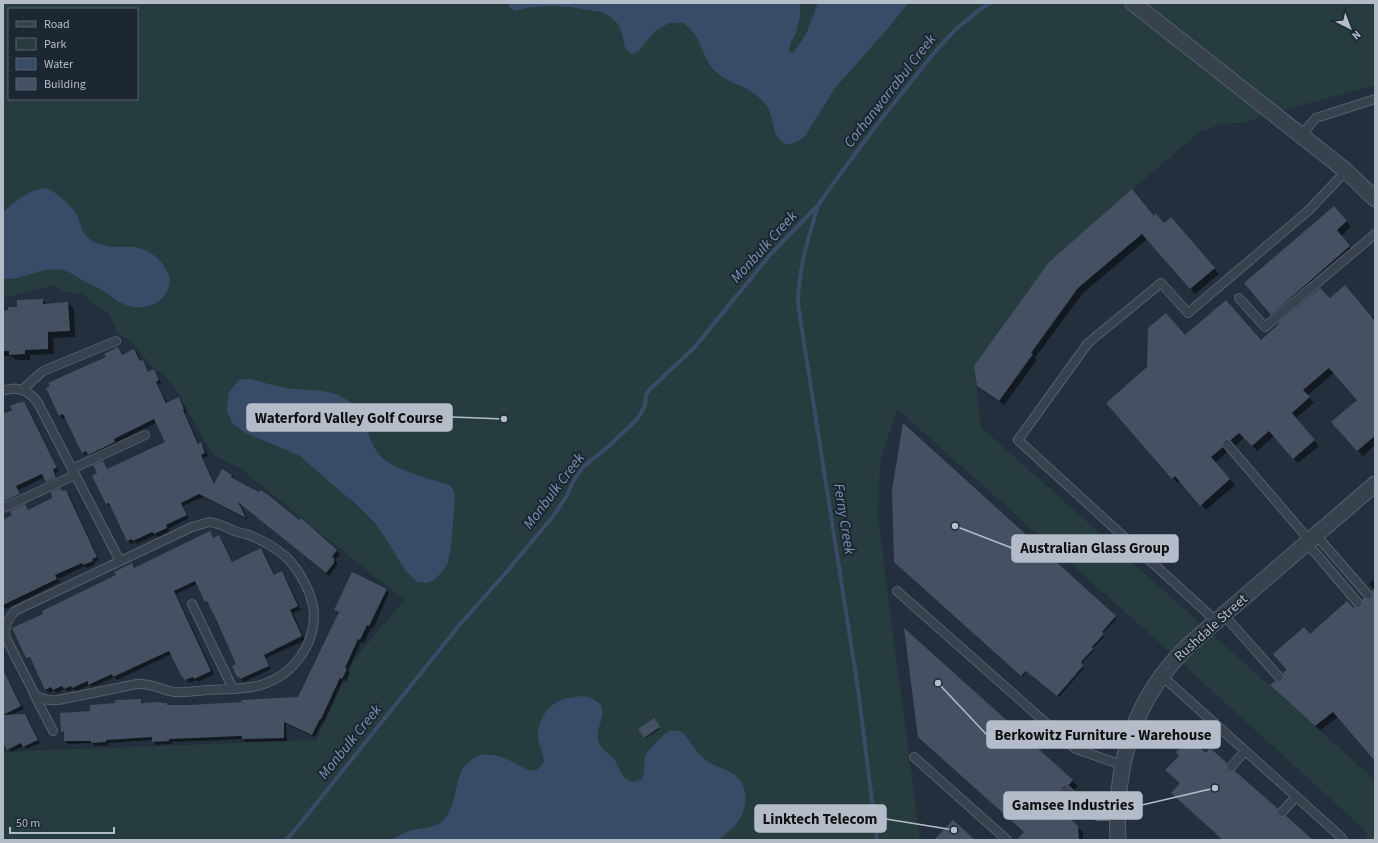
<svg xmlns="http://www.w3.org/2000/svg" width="1378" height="843" viewBox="0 0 1378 843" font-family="'Source Sans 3',sans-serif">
<rect width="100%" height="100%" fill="#242f3e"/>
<path fill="#263c3f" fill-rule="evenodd" d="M3,3h1372v82l-102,28 -27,9 -24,2 -23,8 -150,130 -75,104 7,61 394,353v60h-10l3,-7 -216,-197 -255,-227 -17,53 -2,57 42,321h-917v-88l313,-12 37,-79 51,-61 -163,-131 -28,-14 -41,-72 -23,-20 -18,-22 -14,-8 -7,-18 -28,-21 -21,-3 -5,-6 -53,13zM9,9h128v90h-128z"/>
<path fill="#394c67" d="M508,3h292v13l-4,17 -5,9 -2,8 2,3 3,-1 12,-18 12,-31h90l-18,23 -55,62 -30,48 -8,6 -11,3c-2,-2 -5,-4 -7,-6 -8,-9 -5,-24 -13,-34 -15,-21 -38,-19 -53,-36 -10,-11 -11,-27 -21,-38 -2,-3 -6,-5 -9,-8h-14l-14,8 -17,21 -7,2 -6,-6 -3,-15 -4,-9 -7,-7 -10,-5 -31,-5 -20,-1 -19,1 -15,4 -6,-3z
M45,188c12,4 25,16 32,27 5,11 4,20 17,27 13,6 26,5 39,5 16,1 31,14 36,29 2,9 -2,19 -9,24 -8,7 -21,9 -31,6 -11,-3 -17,-10 -26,-15 -6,-4 -13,-7 -19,-10 -7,-4 -13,-9 -22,-11 -20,-4 -39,11 -59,9v-67c12,-10 26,-23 42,-24z
M245,379c13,0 24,6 36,8 23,5 51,-1 70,16 12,10 15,26 21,40 3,6 6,11 10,15 15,13 49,21 68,27l4,6 1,5 -4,52 -3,14 -6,10 -8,8 -9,3 -8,-1 -12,-12 -22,-36 -9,-12 -21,-21 -11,-8 -42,-37 -56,-24 -12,-9 -5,-12 2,-19 10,-12z
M583,696c35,9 12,25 15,44 2,9 11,13 16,19 5,7 7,17 14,21 5,3 10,1 14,-1 4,-9 1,-15 3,-22 2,-6 19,-24 25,-26 4,-1 8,0 12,1 9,9 13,20 24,28 9,7 21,9 30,16 14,12 11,34 1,47 -4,6 -12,11 -18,17h-328c7,-4 15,-8 22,-10 14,-3 27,-1 35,-16 12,-20 4,-46 30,-58 9,-4 25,1 33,5 12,6 25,18 33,0 -1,-8 -5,-16 -6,-24 -1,-14 8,-30 21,-36 7,-4 16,-4 24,-5z"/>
<path fill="#0007" d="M1339,212l12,15 -10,9 13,16 -77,67 -5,-5z
M1154,217l10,7 12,-1 43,51 -24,20 -48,-55 -64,54 -48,65 2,2 -33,45 -21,-14 -5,-5 -3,-20z
M42,300l5,4 21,-1 6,6 1,28 -22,1 1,16 -24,1v5h-14l-5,-4h-8v-44z
M1330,300l42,17 3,-2v130l-12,11 -30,-34 25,-22 -24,-27 -26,22 6,8 -18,15 23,28 -21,17 -24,-27 -17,15 -12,-14 -9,8 -5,-2 -4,4v5l-12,11 20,22 -29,25 -26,-29 -2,2 -5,-5 12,-142 76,5z
M118,348l5,7 11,-5 3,3 4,8h1l3,3 4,9 5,-2 3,3 4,9 -3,2 10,19 11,-5 3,3 5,10 -2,1 14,31h1l4,3 4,9 -5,2 12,27 17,-9 3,3 -1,1 66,42 1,-2 39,34 -5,6 2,3v3l-8,10 -90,-74 9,18 -45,-23 -20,9 6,12 -21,11 2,2 -12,6 -2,-2 -19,9 -2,-2 -4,2 -3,-3 -17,-35 -1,1 -3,-3 -14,-28 5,-2 4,-12 6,8 58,-27 -10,-20 -39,19 1,3 -26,13 -4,-4 -2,1 -3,-3 -17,-34 -3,1 -3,-3 -13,-28 60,-30z
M24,403l3,3 32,65 -4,2 3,8 -8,4 -5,-8 -26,13 3,8 -13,6 -4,-5 -2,1v-86z
M904,425l213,193 -14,15 2,3 -13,13 2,1 -13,14 3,4 -25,29 -32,-26 -4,5 -128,-114z
M66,491l3,3 30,66 -5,2 1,2 -8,4 -2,-2 -27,13 2,3 -54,27 -3,-3v-85l11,-5 11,-11 4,5z
M210,532l4,7 5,-3 3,4 11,23 28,-14 3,3 11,24 7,-3 3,3 16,34 -8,3 12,27 -39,18 5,11 -27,13 -6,-5v-13l-28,-60 -1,1 -3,-4 -9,-17 -21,10 38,80 -16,8 -2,-2 -7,3 -6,-7 -11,-22 -55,26 -2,-3 -23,10 -2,-2 -14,6 -2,-2 -6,2 -3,-2 -8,4 -3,-3 -5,3 -3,-3 -16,-35 15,-40 72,-39 15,-12 3,4z
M1375,578v182l-37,-43 -18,13 -44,-40 1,-7 6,-1 6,-12 21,-35 43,-26 6,1 13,-10 3,-10 -6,-6z
M386,590l3,3 -16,36 -2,-1 -7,15 -3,-1 -13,29 2,2 -4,9 -3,-2 -19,42 -1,-1 -8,16 -29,-13 1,17 -41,1 -3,-3 -71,3v2l-16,1 -3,-3v-2l-44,3v2l-14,1 -2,-3 -25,1 -3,-3v-7l-3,-2 29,-20 25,-8 24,-4 4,3 22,1 3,2h20l110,-8 40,-85 -4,-4z
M905,631l173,155 -4,4 -3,-2 -5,2 -2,4 2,5 -4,5 1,1 -4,5 24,22v8h-58v-7z
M3,671l21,38 -14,6h15l3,3 12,25 -13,6 -3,-3 -13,6 -7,-11z
M655,721l5,8 -14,9 -1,-1z
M1206,755l20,9 5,5v4l46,36 5,6v3l29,22h-87z"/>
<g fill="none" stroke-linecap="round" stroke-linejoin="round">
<path stroke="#394c67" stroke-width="4" d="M818,206c-10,32 -20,65 -20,98l60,385 19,151
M286,840l14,-16 161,-201 43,-48 50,-60 12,-18 8,-17 9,-13 26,-21 26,-25 6,-8 4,-8 1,-10 4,-6 44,-41 76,-93 49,-51 13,-19 44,-59 57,-72 23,-25 22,-18 12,-8"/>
</g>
<path fill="#455162" d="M1132,189l22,27 2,-2 8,9 7,-6 44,51 -25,21 -48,-55 -64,54 -47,65 2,1 -34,47 -22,-15 -3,-20 75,-104z
M1334,206l13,15 -10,9 13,16 -79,69 -27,-32z
M1345,285l30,36v115l-18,15 -26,-29 26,-22 -28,-32 -26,22 7,7 -18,16 23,27 -22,19 -24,-28 -17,15 -13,-13 -8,7 -5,-1 -2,1 -2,3 1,4 -12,10 19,22 -30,27 -25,-30 -3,3 -66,-76 41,-36 1,-39 18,-15 19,22 41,-35 35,40 18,-16 -1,-1 42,-35 10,10z
M43,299v5l25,-2 2,29 -22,1v17l-23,1v4l-16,1v-4h-6v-40l5,-1v-3h9v-7z
M118,347l4,8 12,-6 6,12 3,-1 5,12 6,-3 5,11 -3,2 10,21 13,-6 5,12 -1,1 15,34 3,-2 4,11 -4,2 13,29 8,-15 10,6 -1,2 14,8 14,7 1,-2 7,4 32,26 2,-2 36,32 -5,7 2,1v5l-8,10 -88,-71 8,16 -47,-24 -18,9 6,12 -21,10 1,3 -13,6 -2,-2 -19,9 -1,-2 -5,2 -18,-38 -3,1 -14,-28 5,-3 -4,-8 10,-4 4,8 58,-27 -11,-23 -40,20 1,3 -27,13 -2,-4 -4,2 -19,-39 -4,2 -13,-28 4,-2 -2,-3 58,-26 -2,-3z
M24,401l33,67 -4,1 3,9 -10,4 -4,-8 -26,12 4,8 -15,7 -2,-4v-83l9,-4 -2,-4 10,-4 1,1z
M903,423l213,193 -14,16 2,2 -12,13 1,2 -12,13 2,4 -26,30 -31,-25 -5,5 -127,-114 -2,-72z
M60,488l2,3 4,-1 31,67 -5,2 1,2 -10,4 -1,-2 -27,12 2,4 -54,26v-85l9,-5 -2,-4 15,-7 3,6 24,-12 -1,-6z
M210,531l3,7 6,-3 13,27 29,-14 13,27 8,-4 16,35 -8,4 12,26 -38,19 5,11 -29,13 -1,-2h-2l-5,-11 4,-2 -19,-43 -10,-20 -2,1 -10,-21 -21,10 37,80 -17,8 -1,-2 -8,3 -2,-3h-1l-13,-26 -56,26 -1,-3 -24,11v-4l-16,7 -1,-2 -7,3 -2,-3 -9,4 -2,-3 -6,3 -15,-33 -4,1 -14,-30 31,-14 -1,-3 74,-36 -2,-3 18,-9 2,5z
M352,572l35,17 -18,37 -2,-1 -7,15 -2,-1 -13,29 2,1 -5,10 -2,-1 -19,41h-1l-8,16 -28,-13v16l-42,1v-3l-73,3v2l-17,1v-5l-46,3v2l-15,1v-2h-27v-9h-3l-1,-19 30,-2v-6l25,-2v-3l26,-1v4l20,-1v1h6v2h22l53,-3 -1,-2 57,-3 41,-85 -5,-2z
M1375,588v173l-42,-49 -18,14 -45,-41 5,-4 3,1 4,-1 2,-3 -1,-5 4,-3 -14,-16 31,-27 6,7 37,-33 6,7 1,-1 3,1 4,-1 2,-3 -1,-4 2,-2 5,2 3,-1 1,-5 -1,-3z
M904,628l169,152 -4,5 -3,-1 -5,2 -1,4 2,3 -5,5 2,1 -4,6 23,21 1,14h-62l7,-8 -106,-95z
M3,670l18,36 -18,9 22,-1 13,26 -15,7 -2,-4 -14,7 -4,-8z
M654,718l6,9 -16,11 -6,-9z
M1189,738l17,15 4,-5 17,15 -1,3 1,5 3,1 5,-1 43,38 -1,4 2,3 4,1 3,-1 27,24h-90l-52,-47 9,-10 -15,-13 14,-14 -3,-4z
M953,820l22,20h-41z"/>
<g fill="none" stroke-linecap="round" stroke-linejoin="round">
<g stroke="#565f6c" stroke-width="10">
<path id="lane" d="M1301,135l15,-17 59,-19
M1239,298l26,29 110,-93
M22,390l21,-19 73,-30
M3,391c14,-6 27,0 35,12l82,158
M1227,444l83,97
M72,469l73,-34
M3,508l72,-33
M209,522c10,1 16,5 25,9 4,1 8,2 12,3 14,5 28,13 39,22 14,13 29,40 29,59 0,31 -21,59 -50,69 -17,6 -38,5 -56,6 -11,1 -23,3 -34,2 -14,-2 -20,-9 -37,-8l-79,16c-9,1 -15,0 -23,-5l-29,-57c-3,-11 2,-19 9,-27l177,-84z
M1316,535l52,60
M1307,543l51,60
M897,591l175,155 4,3 46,16
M192,604l41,85
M1224,615l55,62
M1216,621l-198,-181 70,-97 73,-60 27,30 120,-102 38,-40
M1162,676l179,161 2,3
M35,696l18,35
M914,757l93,83
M1231,767l14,-16
M1065,789l29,25 4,2h19
M1282,812l14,-15"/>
</g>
<g stroke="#565f6c" stroke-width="17">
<path id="street" d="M1133,3l198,156 15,12 29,28
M1118,840c-4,-77 16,-143 73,-197l184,-159"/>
</g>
<use href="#lane" stroke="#38414e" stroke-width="8"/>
<use href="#street" stroke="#38414e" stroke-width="15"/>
</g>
<g text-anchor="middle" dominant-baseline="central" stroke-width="4" stroke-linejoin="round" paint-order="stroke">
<g font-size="14" fill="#b4bcc9" stroke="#1d2633">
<text transform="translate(1211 628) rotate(-42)">Rushdale Street</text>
</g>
<g font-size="15" font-style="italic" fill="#7c92b1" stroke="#1d2633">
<text transform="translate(890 91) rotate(-52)">Corhanwarrabul Creek</text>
<text transform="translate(764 247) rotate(-48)">Monbulk Creek</text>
<text transform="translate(554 491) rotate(-53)">Monbulk Creek</text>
<text transform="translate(844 519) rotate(81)">Ferny Creek</text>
<text transform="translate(350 742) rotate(-51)">Monbulk Creek</text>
</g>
</g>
<path fill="none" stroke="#b4bcc9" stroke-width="1.5" d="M504 419L452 417M955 526L1012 548M938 683L987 735M1215 788L1142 805M954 830L886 819"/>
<g fill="#b4bcc9" stroke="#1d2633" stroke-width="1.5">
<circle cx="504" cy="419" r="4"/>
<circle cx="955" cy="526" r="4"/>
<circle cx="938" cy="683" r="4"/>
<circle cx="1215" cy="788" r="4"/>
<circle cx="954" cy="830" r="4"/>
</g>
<g fill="#b4bcc9" stroke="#b4bcc9" stroke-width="1.5">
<rect x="247" y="404" width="205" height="27" rx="4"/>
<rect x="1012" y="535" width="166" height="27" rx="4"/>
<rect x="987" y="721" width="233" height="27" rx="4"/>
<rect x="1004" y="792" width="138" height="27" rx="4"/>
<rect x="755" y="805" width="131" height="27" rx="4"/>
</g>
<g font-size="15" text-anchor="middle" font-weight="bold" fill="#111">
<text x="349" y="423">Waterford Valley Golf Course</text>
<text x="1095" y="553">Australian Glass Group</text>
<text x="1103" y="740">Berkowitz Furniture - Warehouse</text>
<text x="1073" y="810">Gamsee Industries</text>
<text x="820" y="824">Linktech Telecom</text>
</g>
<rect width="1378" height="843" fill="none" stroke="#b4bcc9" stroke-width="8"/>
<rect x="8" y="8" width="130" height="92" fill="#1d2633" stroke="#59626f"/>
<rect x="16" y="21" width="20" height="6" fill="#38414e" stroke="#59626f"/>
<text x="44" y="28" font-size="12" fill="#b4bcc9">Road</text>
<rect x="16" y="38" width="20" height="12" fill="#263c3f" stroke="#59626f"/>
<text x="44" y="48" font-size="12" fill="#b4bcc9">Park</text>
<rect x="16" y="58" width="20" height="12" fill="#394c67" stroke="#59626f"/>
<text x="44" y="68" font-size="12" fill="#b4bcc9">Water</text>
<rect x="16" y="78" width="20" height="12" fill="#455162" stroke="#59626f"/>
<text x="44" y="88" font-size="12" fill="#b4bcc9">Building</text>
<g transform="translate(1350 28) rotate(138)" stroke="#1d2633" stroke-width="3" paint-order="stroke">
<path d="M0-3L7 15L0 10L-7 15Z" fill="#b4bcc9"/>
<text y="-6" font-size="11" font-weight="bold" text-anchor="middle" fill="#b4bcc9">N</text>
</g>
<path d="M10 827v6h104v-6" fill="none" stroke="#b4bcc9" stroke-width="2"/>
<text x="16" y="827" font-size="12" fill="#b4bcc9" stroke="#1d2633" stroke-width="3" paint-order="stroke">50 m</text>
</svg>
